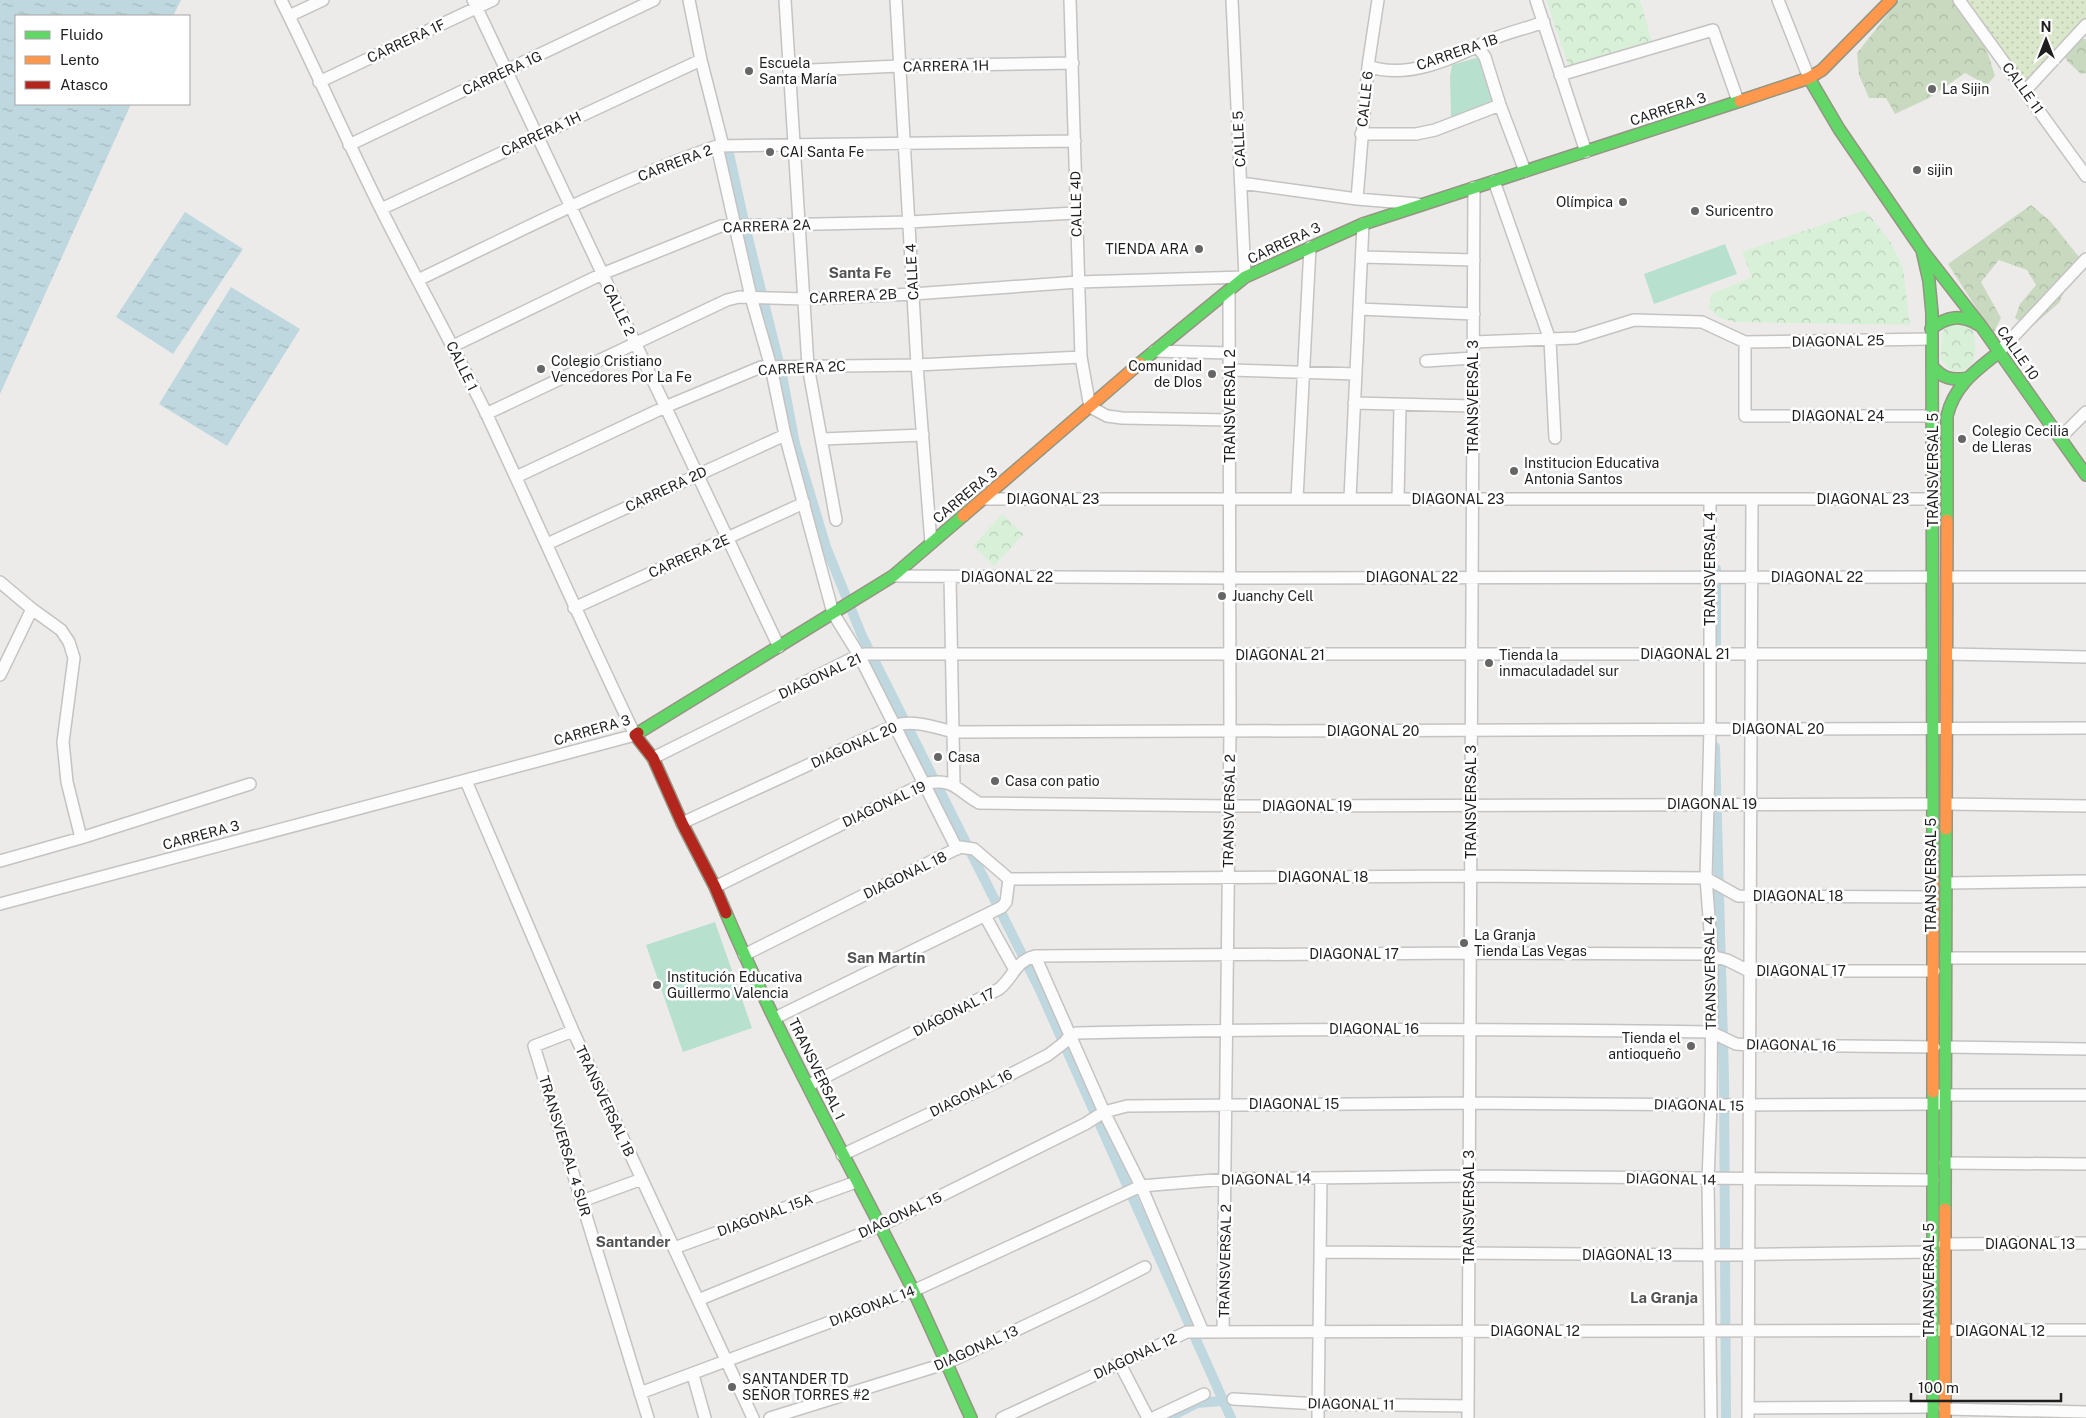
<svg xmlns="http://www.w3.org/2000/svg" width="2086" height="1418" viewBox="0 0 2086 1418" font-family="'Public Sans',sans-serif">
<defs>
<pattern id="grass-dots" width="8" height="8" patternUnits="userSpaceOnUse" patternTransform="scale(1.25)"><rect width="8" height="8" fill="#dae7ca"/><path d="M2 2h.1M6 6h.1" fill="none" stroke="#bbc6ad" stroke-width="1.8" stroke-linecap="round"/></pattern>
<pattern id="forest-crowns" width="20" height="18" patternUnits="userSpaceOnUse" patternTransform="scale(1.25)"><rect width="20" height="18" fill="#c9d9c0"/><path d="M2 6a3 3 0 1 1 6 0M12 15a3 3 0 1 1 6 0" fill="none" stroke="#acbaa5"/></pattern>
<pattern id="park-crowns" width="20" height="18" patternUnits="userSpaceOnUse" patternTransform="scale(1.25)"><rect width="20" height="18" fill="#d9f0d8"/><path d="M2 6a3 3 0 1 1 6 0M12 15a3 3 0 1 1 6 0" fill="none" stroke="#bacdb9"/></pattern>
<pattern id="water-ripples" width="26" height="14" patternUnits="userSpaceOnUse" patternTransform="scale(1.25)"><rect width="26" height="14" fill="#bfd7de"/><path d="M2 4q2-2 4 0t4 0M15 11q2-2 4 0t4 0" fill="none" stroke="#a4b8be"/></pattern>
</defs>
<rect width="100%" height="100%" fill="#edebe9"/>
<path fill="url(#grass-dots)" d="M1968,0h118v20l-60,64z"/>
<path fill="url(#forest-crowns)" d="M1899,0h57l27,38 12,38 -8,9 -22,-12 -36,25 -34,16 -9,-16h-17l-10,-23 -2,-22z
M2079,39h7v34l-5,1 -14,-13 -3,-7z
M2031,205l20,17 28,35 -20,46 -29,25 -15,-10 5,-14 16,-19 -9,-15 -28,-10 -18,22 20,36 -8,16 -45,-70z"/>
<path fill="url(#park-crowns)" d="M1546,0h94l13,45 -83,25z
M1865,210l27,34 11,24 7,57 -175,-3 -15,-4 -11,-9 2,-15 41,-17 -10,-25z
M1954,322l18,6c7,19 5,52 -23,41l-8,-10 1,-25 4,-8z
M1002,514l22,20 -30,32 -21,-20z"/>
<path fill="#b8e0cf" d="M1479,57l13,44 -41,17 -1,-42 2,-11z
M1725,244l12,30 -83,30 -10,-30z
M715,922l37,106 -69,24 -37,-107z"/>
<path fill="url(#water-ripples)" d="M0,0h181l-8,16h-157v88h115l-131,290z
M185,212l58,37 -70,105 -57,-37z
M231,287l69,42 -73,117 -68,-42z"/>
<g fill="none" stroke-linecap="round" stroke-linejoin="round">
<path stroke="#bfd7de" stroke-width="10" d="M728,149l17,77 37,149 13,69 31,103 36,89 177,352 192,430
M1716,647v-78
M1715,747l9,331 2,340
M1168,1418l29,-15 25,-2"/>
<g stroke="#c4c3c2" stroke-width="14">
<path id="street" d="M473,0l306,647
M689,0l12,60 22,86
M785,0l23,366 28,154
M896,0l21,365 14,178
M1070,0l11,357 9,50 17,9 15,2 108,2
M1536,0l50,152
M1778,0l31,78
M1959,0l127,176
M289,16l34,-16
M1478,47l7,10 15,48 25,66
M1368,66c38,14 84,-7 118,-24 18,-9 39,-13 58,-20
M789,71l110,-5 174,-3
M1560,75l153,-45 25,71
M319,82l174,-82
M2025,91l61,-66
M1361,134h55l19,-4 65,-25
M349,145l305,-145
M717,146l34,151 20,70 14,68 48,178 26,42 98,194
M1494,181l56,159 5,98
M1241,183l116,16 61,5
M1357,199l11,-133 10,-66
M381,209l320,-149
M1362,257l112,3
M418,280c98,-47 196,-98 299,-134l358,-5
M1359,309l115,5
M1473,342l103,-4 58,-18 68,2 43,20 186,-3
M1745,342v74h186
M453,346l149,-72 119,-48 188,-4 166,-9
M1154,351l76,2
M1998,353l88,-94
M1426,361l47,-3
M1230,370l126,4
M1354,403l119,3
M486,414l241,-114 12,-3 66,2 108,-5 165,-12 167,-5 -13,-277
M2060,438l26,-26
M822,439l101,-4
M516,477l149,-70 96,-40 156,-2 164,-8
M1350,498l13,-274
M984,499h948
M1297,499l13,-252
M1398,499l2,-93
M1710,499v230l-4,149 6,78 -1,148 -3,76 3,238
M547,544l238,-109
M893,576l336,2 702,-1
M950,577l4,207
M1948,577h138
M0,582l32,27 29,21 8,12 5,16 -11,84 4,40 14,56
M574,608l230,-105
M1948,654l138,3
M0,675l32,-66
M653,758l206,-103 7,-1h1065
M466,781l107,250 180,387
M1947,804l139,2
M682,823l213,-98c20,-5 39,2 58,7l1133,-4
M0,861l81,-23 169,-54
M1946,883l140,-2
M715,887l208,-103c31,-7 33,6 56,19l251,3 701,-2
M0,904l635,-169c-51,-106 -98,-213 -148,-320 -34,-70 -72,-138 -107,-208 -34,-68 -65,-139 -99,-207
M985,916l30,54
M744,955l216,-108 14,2 35,30 462,-3 235,2 32,18 195,1
M1035,956l69,156 37,74 62,146
M1946,958h140
M775,1018l227,-111 4,-5 3,-23
M573,1031l-39,15 114,372
M1945,1047l141,2
M809,1085l190,-96c15,-12 15,-27 36,-33l435,-3 233,1 24,6 22,11h185
M1938,1095h148
M842,1155l146,-69 60,-31 17,-13 4,-6 8,-3c212,-5 423,-4 634,-1l25,12 13,1 185,2
M1945,1163l141,1
M582,1201l60,-22
M1944,1244l142,-1
M674,1248l182,-66
M1321,1252l387,3 224,-3
M698,1300l182,-74 205,-102 19,-12 23,-6 342,-3 268,2 202,-1
M1223,1332l7,-601 -1,-440
M1120,1364l28,54
M693,1375l12,43
M640,1393l273,-102 228,-105 85,-7 243,-3 464,4
M1233,1399l86,5 149,2
M1748,1408l185,-1
M1945,1409l141,3
M770,1418l177,-55 141,-67 57,-29
M1002,1418l185,-86 899,-2
M1153,1418l51,-24
M1318,1418l3,-240
M1468,1418l6,-1231
M1748,1418l4,-919"/>
</g>
<g stroke="#949582" stroke-width="14">
<path id="fast" d="M1809,78l30,51 83,121 59,76 105,149
M1922,250l7,31 3,32 1,566
M1931,329c16,-13 30,-15 48,-4
M1140,363l105,-86 118,-53 377,-123
M1932,366c10,12 20,15 35,12
M1947,520v-104c7,-30 28,-45 51,-63
M638,733l255,-157 70,-60
M726,913c55,129 124,252 187,377 20,42 39,86 58,128
M1933,1092v326
M1945,1209l1,-380"/>
</g>
<g stroke="#949582" stroke-width="14">
<path id="slow" d="M1740,101l69,-23 13,-8 69,-70
M963,516l177,-153
M1946,829l1,-309
M1933,879v213
M1945,1418v-209"/>
</g>
<g stroke="#949582" stroke-width="14">
<path id="jam" d="M638,733l-3,2 18,23 29,65 33,64 11,26"/>
</g>
<use href="#street" stroke="#fcfcfc" stroke-width="11"/>
<use href="#fast" stroke="#63d668" stroke-width="11"/>
<use href="#slow" stroke="#ff974d" stroke-width="11"/>
<use href="#jam" stroke="#b3261e" stroke-width="11"/>
</g>
<g fill="#676666" stroke="#fff" stroke-width="2">
<circle cx="749" cy="71" r="5"/>
<circle cx="1932" cy="89" r="5"/>
<circle cx="770" cy="152" r="5"/>
<circle cx="1917" cy="170" r="5"/>
<circle cx="1623" cy="202" r="5"/>
<circle cx="1695" cy="211" r="5"/>
<circle cx="1199" cy="249" r="5"/>
<circle cx="541" cy="369" r="5"/>
<circle cx="1212" cy="374" r="5"/>
<circle cx="1962" cy="439" r="5"/>
<circle cx="1514" cy="471" r="5"/>
<circle cx="1222" cy="596" r="5"/>
<circle cx="1489" cy="663" r="5"/>
<circle cx="938" cy="757" r="5"/>
<circle cx="995" cy="781" r="5"/>
<circle cx="1464" cy="943" r="5"/>
<circle cx="657" cy="985" r="5"/>
<circle cx="1691" cy="1046" r="5"/>
<circle cx="732" cy="1387" r="5"/>
</g>
<g text-anchor="middle" dominant-baseline="central" stroke-width="5" stroke-linejoin="round" paint-order="stroke">
<g font-size="14" fill="#1f1f1f" stroke="#fff">
<text transform="translate(406 41) rotate(-25)">CARRERA 1F</text>
<text transform="translate(1457 52) rotate(-19)">CARRERA 1B</text>
<text transform="translate(946 66) rotate(-1)">CARRERA 1H</text>
<text transform="translate(502 73) rotate(-25)">CARRERA 1G</text>
<text transform="translate(2023 88) rotate(54)">CALLE 11</text>
<text transform="translate(1365 99) rotate(-84)">CALLE 6</text>
<text transform="translate(1668 109) rotate(-18)">CARRERA 3</text>
<text transform="translate(541 134) rotate(-25)">CARRERA 1H</text>
<text transform="translate(1239 139) rotate(-93)">CALLE 5</text>
<text transform="translate(675 163) rotate(-21)">CARRERA 2</text>
<text transform="translate(1076 204) rotate(-91)">CALLE 4D</text>
<text transform="translate(767 226) rotate(-2)">CARRERA 2A</text>
<text transform="translate(1284 243) rotate(-25)">CARRERA 3</text>
<text transform="translate(912 272) rotate(-93)">CALLE 4</text>
<text transform="translate(853 296) rotate(-3)">CARRERA 2B</text>
<text transform="translate(619 310) rotate(64)">CALLE 2</text>
<text transform="translate(1838 341) rotate(-1)">DIAGONAL 25</text>
<text transform="translate(2018 353) rotate(55)">CALLE 10</text>
<text transform="translate(462 366) rotate(64)">CALLE 1</text>
<text transform="translate(802 368) rotate(-3)">CARRERA 2C</text>
<text transform="translate(1473 397) rotate(-90)">TRANSVERSAL 3</text>
<text transform="translate(1230 406) rotate(-90)">TRANSVERSAL 2</text>
<text x="1838" y="416">DIAGONAL 24</text>
<text transform="translate(1933 470) rotate(-90)">TRANSVERSAL 5</text>
<text transform="translate(666 489) rotate(-25)">CARRERA 2D</text>
<text transform="translate(965 495) rotate(-40)">CARRERA 3</text>
<text x="1053" y="499">DIAGONAL 23</text>
<text x="1458" y="499">DIAGONAL 23</text>
<text x="1863" y="499">DIAGONAL 23</text>
<text transform="translate(689 556) rotate(-24)">CARRERA 2E</text>
<text transform="translate(1710 569) rotate(-90)">TRANSVERSAL 4</text>
<text x="1007" y="577">DIAGONAL 22</text>
<text x="1412" y="577">DIAGONAL 22</text>
<text x="1817" y="577">DIAGONAL 22</text>
<text x="1685" y="654">DIAGONAL 21</text>
<text x="1280" y="655">DIAGONAL 21</text>
<text transform="translate(820 676) rotate(-25)">DIAGONAL 21</text>
<text x="1778" y="729">DIAGONAL 20</text>
<text transform="translate(592 730) rotate(-16)">CARRERA 3</text>
<text x="1373" y="731">DIAGONAL 20</text>
<text transform="translate(854 745) rotate(-24)">DIAGONAL 20</text>
<text transform="translate(1471 802) rotate(-90)">TRANSVERSAL 3</text>
<text transform="translate(884 804) rotate(-25)">DIAGONAL 19</text>
<text x="1712" y="804">DIAGONAL 19</text>
<text x="1307" y="806">DIAGONAL 19</text>
<text transform="translate(1229 811) rotate(-89)">TRANSVERSAL 2</text>
<text transform="translate(201 835) rotate(-15)">CARRERA 3</text>
<text transform="translate(905 875) rotate(-26)">DIAGONAL 18</text>
<text transform="translate(1931 875) rotate(-90)">TRANSVERSAL 5</text>
<text x="1323" y="877">DIAGONAL 18</text>
<text x="1798" y="896">DIAGONAL 18</text>
<text x="1354" y="954">DIAGONAL 17</text>
<text x="1801" y="971">DIAGONAL 17</text>
<text transform="translate(1710 973) rotate(-91)">TRANSVERSAL 4</text>
<text transform="translate(954 1012) rotate(-27)">DIAGONAL 17</text>
<text x="1374" y="1029">DIAGONAL 16</text>
<text transform="translate(1791 1045) rotate(1)">DIAGONAL 16</text>
<text transform="translate(817 1069) rotate(64)">TRANSVERSAL 1</text>
<text transform="translate(971 1093) rotate(-26)">DIAGONAL 16</text>
<text transform="translate(605 1101) rotate(65)">TRANSVERSAL 1B</text>
<text x="1294" y="1104">DIAGONAL 15</text>
<text transform="translate(1699 1105) rotate(1)">DIAGONAL 15</text>
<text transform="translate(565 1146) rotate(73)">TRANSVERSAL 4 SUR</text>
<text transform="translate(1266 1179) rotate(-1)">DIAGONAL 14</text>
<text transform="translate(1671 1179) rotate(1)">DIAGONAL 14</text>
<text transform="translate(1469 1207) rotate(-90)">TRANSVERSAL 3</text>
<text transform="translate(765 1215) rotate(-20)">DIAGONAL 15A</text>
<text transform="translate(900 1215) rotate(-25)">DIAGONAL 15</text>
<text x="2030" y="1244">DIAGONAL 13</text>
<text x="1627" y="1255">DIAGONAL 13</text>
<text transform="translate(1225 1261) rotate(-89)">TRANSVERSAL 2</text>
<text transform="translate(1929 1280) rotate(-90)">TRANSVERSAL 5</text>
<text transform="translate(872 1306) rotate(-21)">DIAGONAL 14</text>
<text x="1535" y="1331">DIAGONAL 12</text>
<text x="2000" y="1331">DIAGONAL 12</text>
<text transform="translate(976 1348) rotate(-24)">DIAGONAL 13</text>
<text transform="translate(1135 1356) rotate(-25)">DIAGONAL 12</text>
<text transform="translate(1351 1404) rotate(1)">DIAGONAL 11</text>
</g>
<g font-size="14" fill="#1f1f1f" stroke="#fff" text-anchor="start">
<text x="759" y="63">Escuela<tspan x="759" dy="16">Santa María</tspan></text>
<text x="1942" y="89">La Sijin</text>
<text x="780" y="152">CAI Santa Fe</text>
<text x="1927" y="170">sijin</text>
<text x="1613" y="202" text-anchor="end">Olímpica</text>
<text x="1705" y="211">Suricentro</text>
<text x="1189" y="249" text-anchor="end">TIENDA ARA</text>
<text x="551" y="361">Colegio Cristiano<tspan x="551" dy="16">Vencedores Por La Fe</tspan></text>
<text x="1202" y="366" text-anchor="end">Comunidad<tspan x="1202" dy="16">de DIos</tspan></text>
<text x="1972" y="431">Colegio Cecilia<tspan x="1972" dy="16">de Lleras</tspan></text>
<text x="1524" y="463">Institucion Educativa<tspan x="1524" dy="16">Antonia Santos</tspan></text>
<text x="1232" y="596">Juanchy Cell</text>
<text x="1499" y="655">Tienda la<tspan x="1499" dy="16">inmaculadadel sur</tspan></text>
<text x="948" y="757">Casa</text>
<text x="1005" y="781">Casa con patio</text>
<text x="1474" y="935">La Granja<tspan x="1474" dy="16">Tienda Las Vegas</tspan></text>
<text x="667" y="977">Institución Educativa<tspan x="667" dy="16">Guillermo Valencia</tspan></text>
<text x="1681" y="1038" text-anchor="end">Tienda el<tspan x="1681" dy="16">antioqueño</tspan></text>
<text x="742" y="1379">SANTANDER TD<tspan x="742" dy="16">SEÑOR TORRES #2</tspan></text>
</g>
<g font-size="15" font-weight="bold" fill="#525252" stroke="#fff">
<text x="860" y="272">Santa Fe</text>
<text x="886" y="957">San Martín</text>
<text x="633" y="1241">Santander</text>
<text x="1664" y="1297">La Granja</text>
</g>
</g>
<rect x="15" y="15" width="175" height="90" fill="#ffffff" stroke="#a5a5a5"/>
<rect x="25" y="31" width="25" height="8" fill="#63d668" stroke="#a5a5a5"/>
<text x="60" y="40" font-size="15" fill="#1f1f1f">Fluido</text>
<rect x="25" y="56" width="25" height="8" fill="#ff974d" stroke="#a5a5a5"/>
<text x="60" y="65" font-size="15" fill="#1f1f1f">Lento</text>
<rect x="25" y="81" width="25" height="8" fill="#b3261e" stroke="#a5a5a5"/>
<text x="60" y="90" font-size="15" fill="#1f1f1f">Atasco</text>
<g transform="translate(2046 40)" stroke="#ffffff" stroke-width="4" paint-order="stroke">
<path d="M0-4L9 19L0 12L-9 19Z" fill="#1f1f1f"/>
<text y="-8" font-size="14" font-weight="bold" text-anchor="middle" fill="#1f1f1f">N</text>
</g>
<path d="M1911 1393v8h150v-8" fill="none" stroke="#1f1f1f" stroke-width="2.5"/>
<text x="1918" y="1393" font-size="15" fill="#1f1f1f" stroke="#ffffff" stroke-width="4" paint-order="stroke">100 m</text>
</svg>
